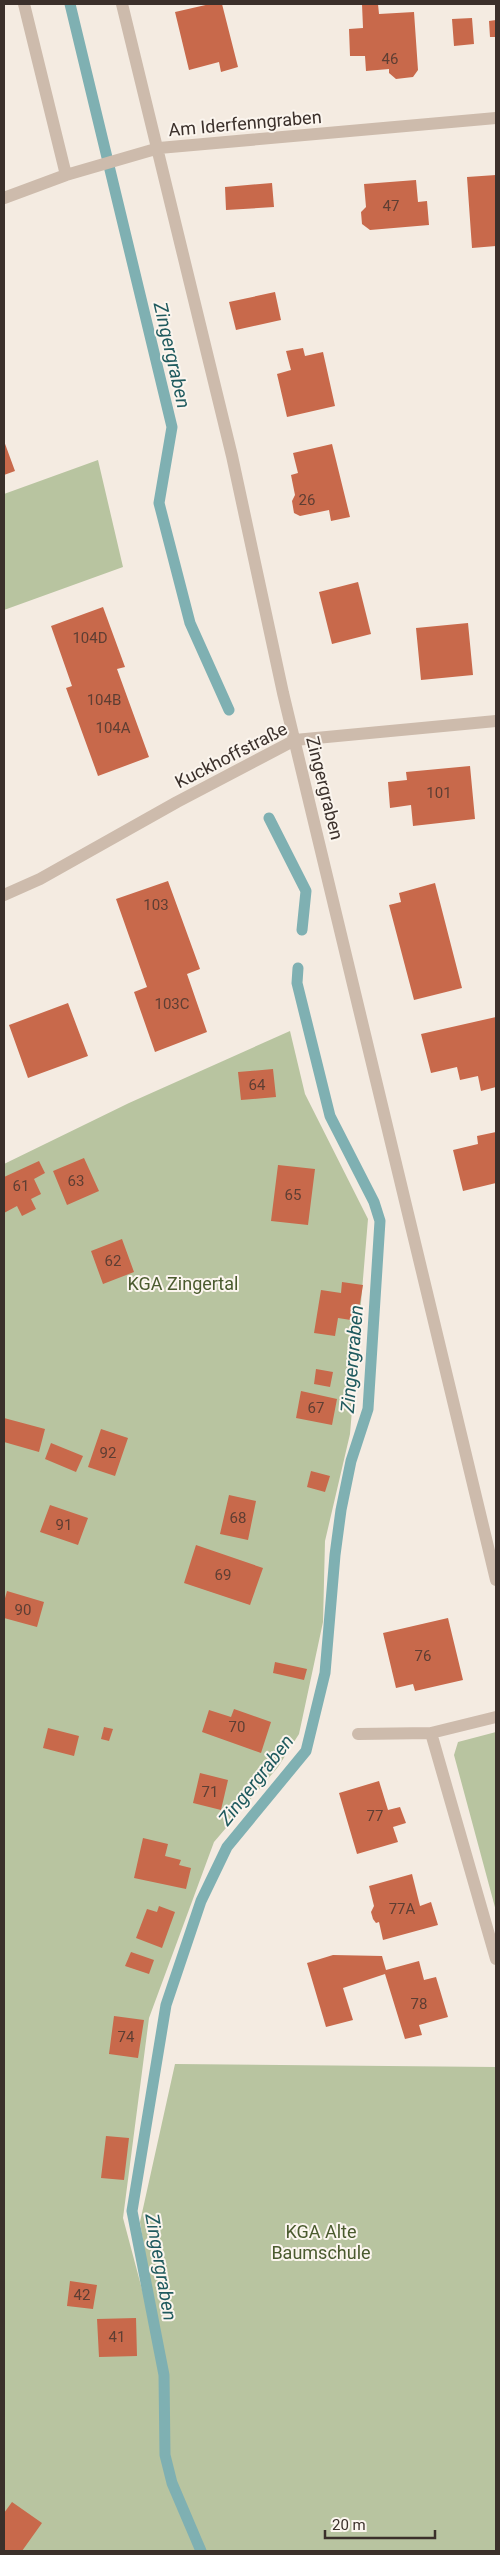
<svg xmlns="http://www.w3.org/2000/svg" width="500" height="2555" viewBox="0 0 500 2555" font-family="Roboto,sans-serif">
<rect width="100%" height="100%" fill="#f4ebe1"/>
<path fill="#b8c4a0" d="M98,460l25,107 -119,43v-116z
M290,1031l15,63 63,125 -18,215 -25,107 -2,81 -24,112 -21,33 -64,75 -65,176 -26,200 40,150 -23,-146 35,-158 321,3v484h-492v-1387l125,-61z
M496,1732v179l-42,-156 4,-13z"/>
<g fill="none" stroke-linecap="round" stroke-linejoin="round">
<path stroke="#7fb0b2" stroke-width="11" d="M70,4l102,423 -13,76 31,120 39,87
M269,818l37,73 -4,39
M201,2551l-29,-68 -7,-28 -1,-80 -32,-164 34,-206 35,-104 26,-54 79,-96 19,-78 10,-118 6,-45 10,-49 17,-52 12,-188 -6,-19 -44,-86 -33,-133 1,-15"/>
</g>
<path fill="#c8694b" d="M210,4h12l16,63 -17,5 -2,-10 -30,8 -14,-58z
M362,4h16l1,10 35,-2 4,58 -5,7 -17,2 -7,-6v-4l-23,2 -1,-15h-15l-1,-27 14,-1z
M472,18l2,26 -20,2 -2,-27z
M496,20v17h-6l-1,-16z
M496,175v71l-24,2 -5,-71z
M416,180l2,22 9,-1 2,24 -59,5 -8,-6 -1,-12 5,-5 -2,-23z
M272,183l2,24 -48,3 -1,-23z
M275,292l6,28 -45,10 -7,-28z
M303,348l2,8 18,-4 12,54 -48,11 -10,-43 14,-4 -5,-19z
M4,441l11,30 -11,4z
M332,444l18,73 -19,4 -2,-11 -29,6 -6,-3 -2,-12 3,-6 -4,-20 7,-2 -5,-20z
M358,582l13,52 -39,10 -13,-52z
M103,607l22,60 -8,2 32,88 -51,19 -32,-88 6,-2 -21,-60z
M468,623l5,52 -52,5 -5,-52z
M470,766l5,53 -62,7 -2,-21 -21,3 -2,-26 19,-2 -1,-8z
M168,881l32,88 -13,5 20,58 -52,20 -21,-60 13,-5 -31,-88z
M435,883l27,105 -48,12 -25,-95 12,-3 -2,-9z
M68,1003l20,53 -60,22 -19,-53z
M496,1017v70l-15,4 -3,-15 -18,4 -3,-13 -26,6 -10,-39z
M273,1069l3,28 -35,3 -3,-28z
M496,1132v51l-33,8 -10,-41 25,-6 -1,-8z
M84,1158l15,33 -32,14 -14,-34z
M39,1161l6,12 -11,6 7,15 -10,5 5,10 -14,7 -5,-10 -13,7v-36z
M278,1165l37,4 -7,56 -37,-4z
M122,1239l12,33 -31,12 -12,-33z
M342,1282l21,3 -6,36 -19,-3 -3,18 -21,-3 7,-43 20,3z
M316,1369l17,3 -3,15 -16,-3z
M301,1391l36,8 -5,26 -36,-7z
M4,1418l41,11 -6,23 -35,-10z
M101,1429l27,9 -13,38 -27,-9z
M51,1443l32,13 -7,16 -31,-13z
M311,1471l19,5 -5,16 -18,-5z
M229,1495l27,6 -8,39 -28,-6z
M50,1505l38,13 -10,27 -38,-13z
M196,1545l67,23 -13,37 -66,-22z
M7,1591l37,11 -7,25 -33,-9v-16z
M448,1618l15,62 -48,11 -2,-7 -17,4 -13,-55z
M275,1662l32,7 -3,11 -31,-7z
M234,1709l37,13 -10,31 -59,-21 7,-22 22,7z
M104,1727l9,2 -4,12 -8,-2z
M48,1728l31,8 -5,20 -31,-8z
M200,1773l28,7 -7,30 -28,-7z
M379,1781l9,29 12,-3 6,16 -13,4 5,15 -41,12 -18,-61z
M143,1838l25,6 -3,12 16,4 -2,5 12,3 -5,21 -52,-11z
M412,1874l8,32 11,-4 7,23 -55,15 -4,-18 -3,1 -3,-4 -2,-7 3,-6 -5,-20z
M159,1906l16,6 -13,36 -26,-10 11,-29 10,3z
M131,1952l23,8 -5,14 -24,-8z
M333,1955l49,1 4,14 33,-9 5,19 12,-3 12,40 -29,8 3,10 -17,4 -20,-65 -42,14 10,32 -27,7 -19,-64z
M114,2016l30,4 -6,38 -29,-4z
M106,2136l23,2 -5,42 -23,-2z
M70,2281l27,4 -4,24 -26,-3z
M136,2318l1,38 -38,1 -2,-38z
M12,2502l30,21 -20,28 -18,-1v-37z"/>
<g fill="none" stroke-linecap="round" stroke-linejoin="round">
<path stroke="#cdbbac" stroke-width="12" d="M24,4l42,171
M122,4l110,452 51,237 213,887
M4,198l62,-23 93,-27 337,-30
M4,895l36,-16 137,-77 118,-62 201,-19
M431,1733l65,226
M358,1734l73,-1 65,-16"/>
</g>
<g text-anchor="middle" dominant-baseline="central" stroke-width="4" stroke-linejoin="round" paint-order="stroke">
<g font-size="15" fill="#5e3e33">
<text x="390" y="59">46</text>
<text x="391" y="206">47</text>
<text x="307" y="500">26</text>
<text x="90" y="638">104D</text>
<text x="104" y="700">104B</text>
<text x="113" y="728">104A</text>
<text x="439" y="793">101</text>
<text x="156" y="905">103</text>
<text x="172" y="1004">103C</text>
<text x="257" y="1085">64</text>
<text x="76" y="1181">63</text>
<text x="21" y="1186">61</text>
<text x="293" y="1195">65</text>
<text x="113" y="1261">62</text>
<text x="316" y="1408">67</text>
<text x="108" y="1453">92</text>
<text x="238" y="1518">68</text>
<text x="64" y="1525">91</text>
<text x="223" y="1575">69</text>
<text x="23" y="1610">90</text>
<text x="423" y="1656">76</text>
<text x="237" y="1727">70</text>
<text x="210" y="1792">71</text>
<text x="375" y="1816">77</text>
<text x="402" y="1909">77A</text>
<text x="419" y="2004">78</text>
<text x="126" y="2037">74</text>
<text x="82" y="2295">42</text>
<text x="117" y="2337">41</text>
</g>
<g font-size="18" fill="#3b302b" stroke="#fbf5ee">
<text transform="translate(245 123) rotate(-5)">Am Iderfenngraben</text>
<text transform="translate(231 755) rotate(-27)">Kuckhoffstraße</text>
<text transform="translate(325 788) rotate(76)">Zingergraben</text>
</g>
<g font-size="18" fill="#4a5a2e" stroke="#fbf5ee">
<text x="183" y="1283">KGA Zingertal</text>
<text x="321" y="2231">KGA Alte<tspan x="321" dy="21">Baumschule</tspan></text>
</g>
<g font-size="19" font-style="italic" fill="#1f5a5e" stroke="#fbf5ee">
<text transform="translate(172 355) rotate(77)">Zingergraben</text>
<text transform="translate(352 1359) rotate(-85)">Zingergraben</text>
<text transform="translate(256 1780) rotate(-52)">Zingergraben</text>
<text transform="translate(161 2267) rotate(80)">Zingergraben</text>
</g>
</g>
<rect width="500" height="2555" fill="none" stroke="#3b302b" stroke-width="10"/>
<path d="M325 2530v8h110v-8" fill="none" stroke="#3b302b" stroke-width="2.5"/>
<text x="332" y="2530" font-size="15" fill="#3b302b" stroke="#fbf5ee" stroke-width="4" paint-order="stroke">20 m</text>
</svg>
